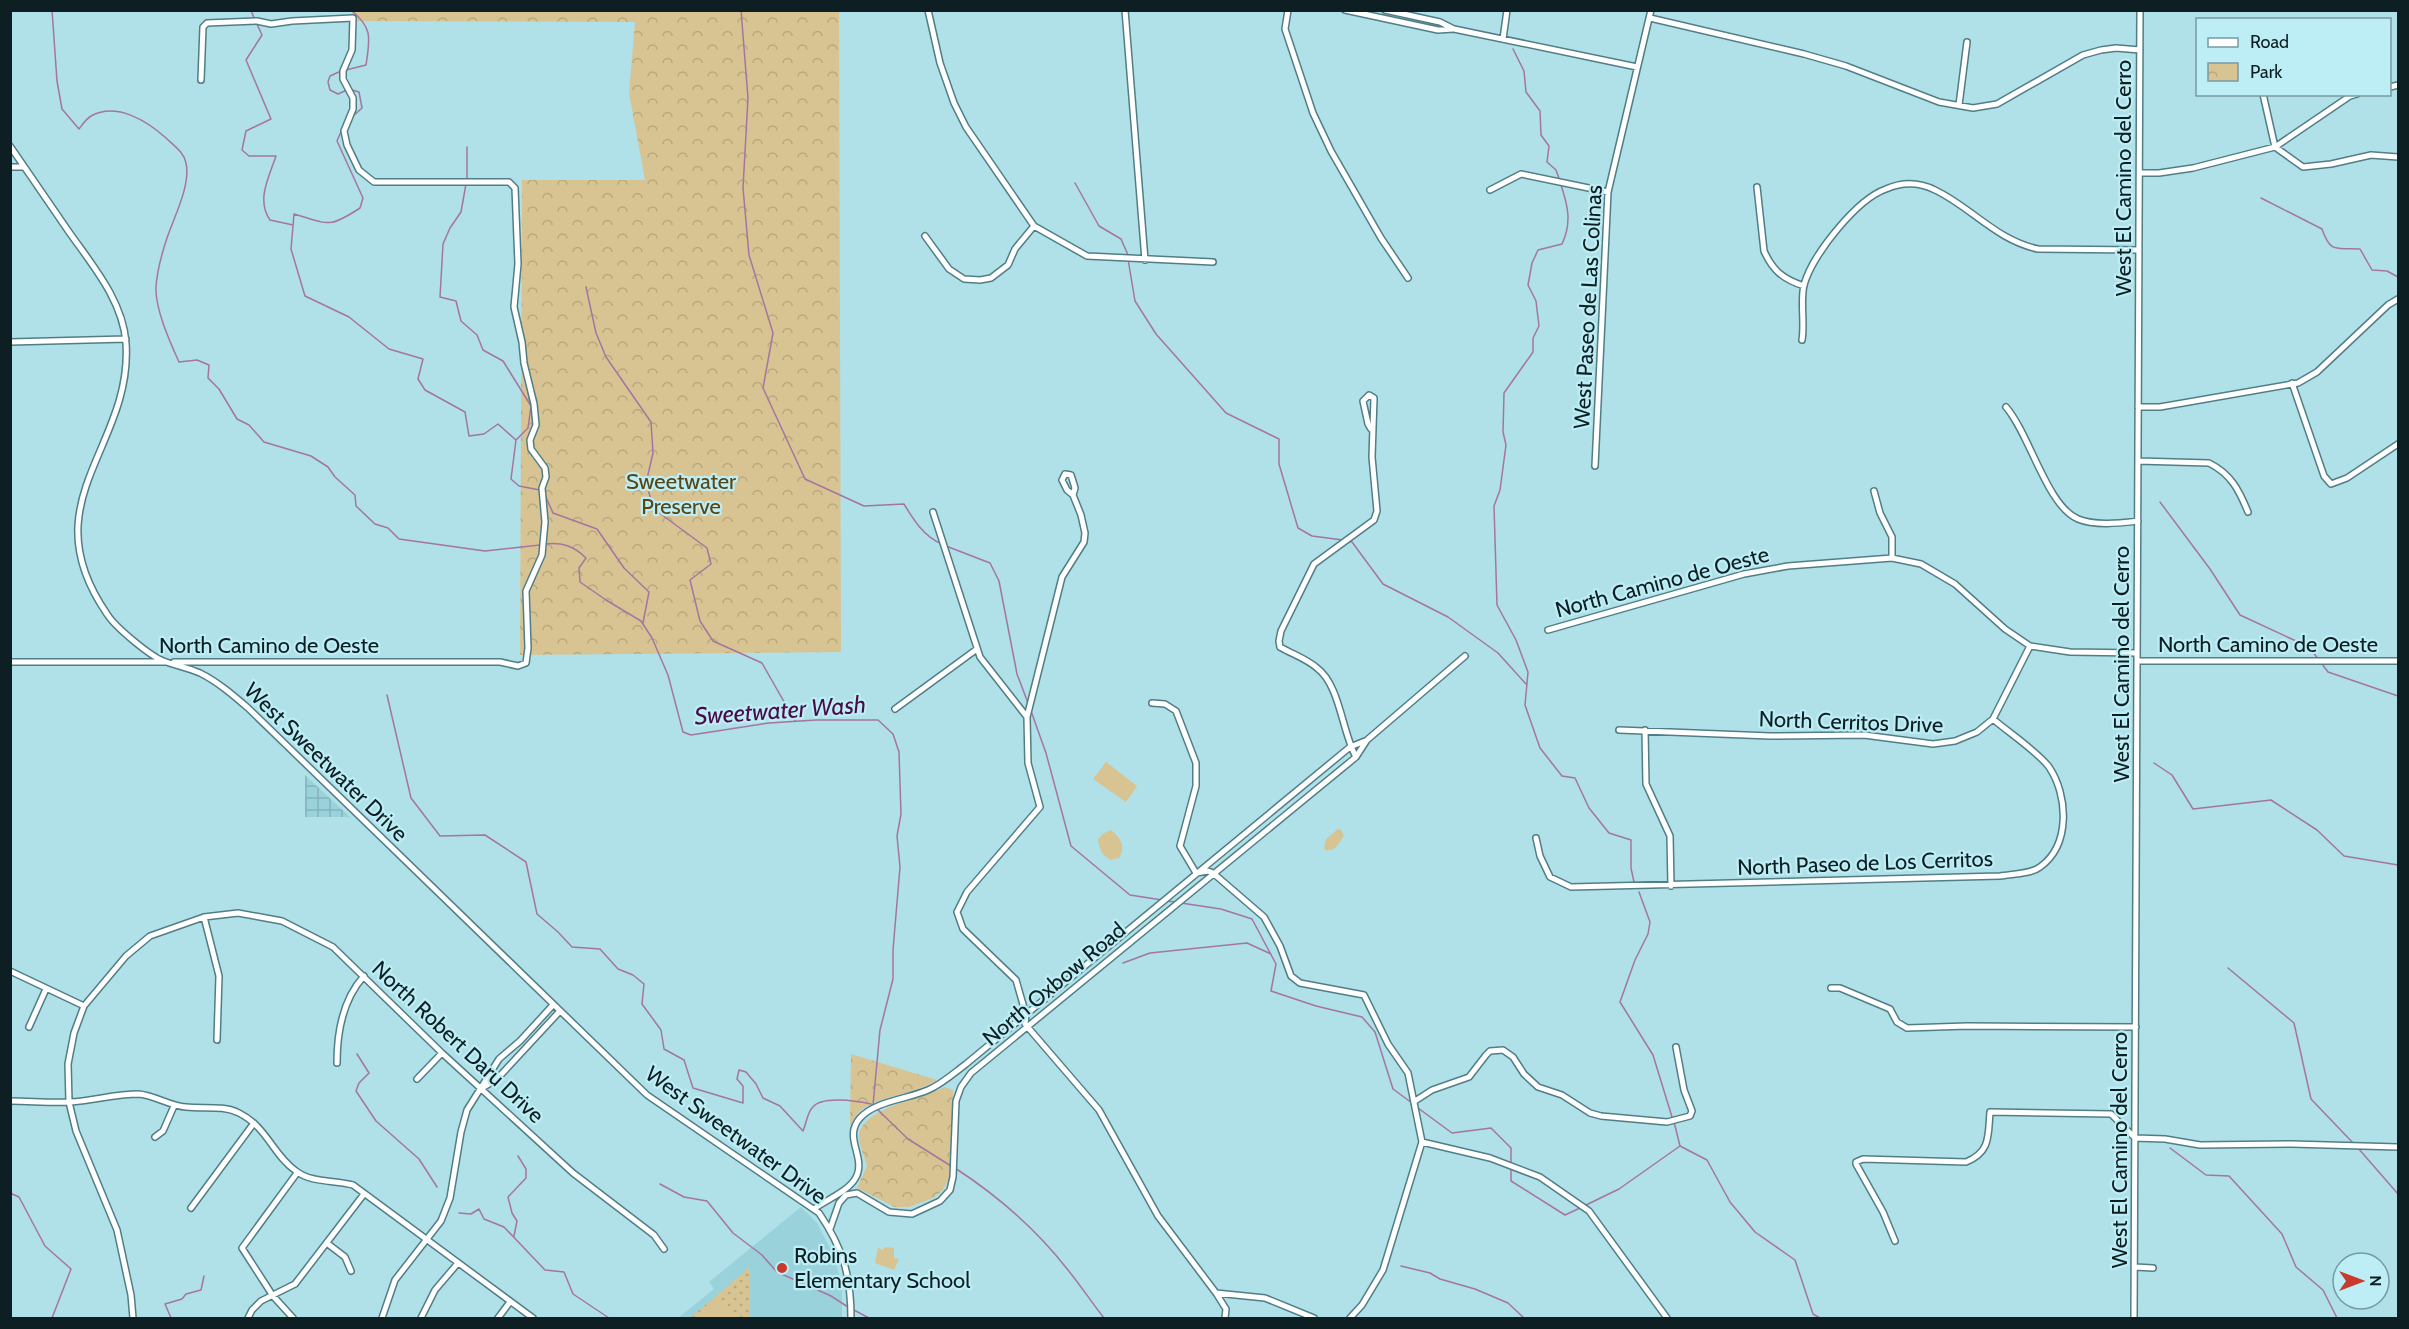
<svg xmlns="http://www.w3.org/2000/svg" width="2409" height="1329" viewBox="0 0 2409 1329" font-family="Cabin,sans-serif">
<defs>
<pattern id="industrial-grid" width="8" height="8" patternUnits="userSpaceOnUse" patternTransform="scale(1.5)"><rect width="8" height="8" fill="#9ad2dc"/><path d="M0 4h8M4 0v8" fill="none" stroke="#84b4bc"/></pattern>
<pattern id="grass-dots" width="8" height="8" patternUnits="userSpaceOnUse" patternTransform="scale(1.5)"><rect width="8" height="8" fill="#d8c492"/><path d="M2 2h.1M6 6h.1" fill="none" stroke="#b8a87e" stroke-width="1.8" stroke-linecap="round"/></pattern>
<pattern id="park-crowns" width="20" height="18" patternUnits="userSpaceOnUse" patternTransform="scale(1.5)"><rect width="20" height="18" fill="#d8c492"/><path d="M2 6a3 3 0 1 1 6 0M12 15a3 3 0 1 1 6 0" fill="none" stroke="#b8a87e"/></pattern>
</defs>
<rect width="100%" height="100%" fill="#b0e0e8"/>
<path fill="#9ad2dc" d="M801,1207l16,16 16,31 9,30v34h-164l36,-29 -5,-7z"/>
<path fill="url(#industrial-grid)" d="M305,775l45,42h-45z"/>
<path fill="url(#grass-dots)" d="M749,1268l1,50h-60z"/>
<path fill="url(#park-crowns)" d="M352,11h487l2,641 -321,3 2,-475h123l-16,-87 6,-71 -283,-1z
M851,1054l86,26c-23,15 -53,14 -76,30 -4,3 -8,11 -11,15z
M945,1087l8,3 -3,86 -7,14 -10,8 -24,9h-14l-38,-19 10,-22c-2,-8 -7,-19 -8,-27 -2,-31 66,-41 86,-52z"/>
<path fill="#d8c492" d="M1106,762l31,24 -11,16 -33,-23z
M1338,829l3,1 3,6c-6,8 -10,18 -20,13l2,-10z
M1111,830c10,8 15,17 8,28l-8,2c-9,-4 -12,-11 -13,-21l6,-6z
M878,1247l4,3 3,-3 9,1v10l5,1 -5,11 -19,-7z
M718,1302l14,16h-34z"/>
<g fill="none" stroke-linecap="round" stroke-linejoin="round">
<path stroke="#a575a2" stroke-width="1.5" d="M52,10l5,71 5,28 17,20c3,-4 7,-10 12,-13 26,-14 56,5 75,22 7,7 18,14 20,25 5,22 -12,54 -19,75 -5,15 -10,33 -11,49 -1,22 14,55 23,75l18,-2 12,5 -1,13 11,11 18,30 12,6 15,17 47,14 17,11 7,10 20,18 1,11 19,18 13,4 11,11 86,12 55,-6
M251,10l3,8
M741,10l7,88 -5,90 6,67 24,78 -10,55 42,91 59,27 40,-2c9,15 20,33 38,40
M256,22l6,13 -16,25 25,59 -25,12 -4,19 7,6h27c-7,21 -20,44 -6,64l23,5
M1513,49l11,22 2,21 14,19 1,24 8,11 -2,16 9,8 4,11
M346,70l20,-5c4,-27 7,-37 -15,-55
M341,71l-11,5 -2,6 2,8 8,4 9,-4
M352,90l7,2 3,16 -10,9
M343,127l-6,14 26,57 -3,10c-32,21 -31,16 -66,6l-3,35 14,47 44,21 40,32 34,10 -5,20 7,11 40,22 4,24 15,-2 14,-10 18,16 -5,39 8,7 21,4
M467,179v-32
M1075,183l24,43 22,13 7,16
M466,184l-5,28 -11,16 -7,16 -3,53 16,4 5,20 16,14 6,15 20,11 28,45 -3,22 -12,12
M1561,185c7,21 11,38 1,59l-24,6 -6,13 -4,22 8,16 3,25 -6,12v14l-29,41 -1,39 3,13 -6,45 -6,16 3,99 19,35 12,32 -3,33 15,43 22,28 13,2 14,30 20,25 22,7v28l3,14
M2261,198l61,31c9,26 15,18 38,20l12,21 15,1 11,6
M1128,259l7,42 21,33 70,79 53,26v25l19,64 14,8 31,4
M586,287l10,46 10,24 45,65 2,31 -7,30 8,26 53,39 4,16 -21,16 10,41 13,20 49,22 33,58
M545,495l8,18 44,16 27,39 25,24 -6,31
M2160,502l50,67 30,46 69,32 10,13
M1348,541l4,1 31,42 65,33 50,36 28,31
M545,544c17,-2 29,2 41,14l-7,10 1,14 26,18 35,21 11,17 16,37 15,57 8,3 78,-12 47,-3h62l15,14 6,18 2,62 -4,22 3,31 -7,83v29l-13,51 -7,75
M946,546l44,17 9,18 18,93 11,29
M2322,664l6,8 70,24
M387,695l24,103 29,38 45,-1 41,27 11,52 21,18 14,15 28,2 18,20 15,6 11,9 -2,20 19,26 3,19 20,11 9,28 50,15v-17l-6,-7 2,-9 7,2 10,12 7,14 17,8 23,25c3,-7 4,-17 9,-23 9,-13 45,-7 59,-4
M1031,711l15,42 25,93 59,49 32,5
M2154,763l18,12 21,34 78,-9 46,30 27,26 54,9
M1639,892l11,30 -2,12 -13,26 -15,42 33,53 19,62
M1166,901l11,1
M1181,903l40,6 31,10 24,45 -5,27 45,15 46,11 13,15 18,57 19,14
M1123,963l27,-10 97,-10 24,11
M2228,968l66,55 17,76 43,45
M357,1054l12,19 -10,10 -3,8 20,30 43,38 18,28
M1418,1108l34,25 39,-5 20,20v17
M877,1109l31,30 43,27
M1674,1122l6,24 27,14 23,42 25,30 40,28 18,54 7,4
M2170,1148l36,27 23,1 53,58 14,33 27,23 14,28
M2358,1148l40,46
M955,1168c43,28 82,62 113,102 13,16 24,33 36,48
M1511,1170v11l54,34 15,-7
M660,1184l24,13 23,4 26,32 29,22 15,17 54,24 17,11
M10,1193l9,4 26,49 26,23 -19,49
M1584,1206l35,-17 61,-43
M459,1213l12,1 8,-5 5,10 20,8 41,43 19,2 9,22 36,24
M514,1236l3,-15 -5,-8 -4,-16 18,-19v-9l-8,-13
M1401,1266l29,7 10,6 35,10 33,14 16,15
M852,1309l17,9
M171,1318l-6,-14 17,-5 4,-5 15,-4 3,-14"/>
<g stroke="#517e86" stroke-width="8">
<path id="minor" d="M928,10l12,53 14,40 12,24 68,99 53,30 126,6
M1125,10l20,250
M1288,10l-3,19 28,84 18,38 50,87 27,40
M1345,10l93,20 15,-1
M1385,10l55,12 14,7 183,38
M1650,18l154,36 42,12 93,36 34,6 24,-4 86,-49 18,-5 15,-2 24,2
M1503,39l4,-29
M2390,87l8,-2
M2263,94l12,53 28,20 28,-3 40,-9 27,2
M1959,105l8,-63
M10,146c20,29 40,58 59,86 24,34 54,69 57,111 7,105 -97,158 -19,271 8,13 45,44 59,48 12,4 23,6 34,11 18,9 33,22 48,35l399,387 172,118c24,35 32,63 32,105
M10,167h14
M2140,173h19l34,-5 82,-21 75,-51 7,-2
M1757,187l7,64c9,20 19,28 40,35
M1490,190l31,-16 87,18
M925,236l24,33 15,10 16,1 11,-2 17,-13 7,-16 19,-23
M1802,340c3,-18 -2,-38 2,-55 8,-30 53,-86 82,-96 16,-7 33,-7 49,1 36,17 61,50 103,59l101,1
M10,342l116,-3
M2292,383l32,93 7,8 16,-6 51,-34
M2006,407c24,28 41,99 72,112 17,7 42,4 60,2
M2138,407h22l138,-24 19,-11 71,-67 10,-6
M2138,461l71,2c22,11 30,27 39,49
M1595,466l13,-274 43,-182
M1874,491l6,22 12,24v21
M1073,495l2,-7 -4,-13 -6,-1 -3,6 5,10 6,5 8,20 4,18 -1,9 -22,35 -35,140 1,46 12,44 -73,85 -10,20 6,17 53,51 10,35 -1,9 74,86 59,106 58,77 10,16 -1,9
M933,512l47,145 47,60
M1548,630l196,-56 44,-8 104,-8 29,6 34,20 50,45 25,17 40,6 67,1
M2137,661h261
M10,662h155
M174,662h326l18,4 8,-3 2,-15 -2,-57 16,-36 3,-33 -3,-34 4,-11 -1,-9 -14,-19 -1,-9 6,-15 -2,-21 -10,-41 -2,-21 -8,-35 4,-43 -3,-76 -6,-6h-135l-15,-12 -12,-25 -3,-14 9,-22v-11l-10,-19v-8l9,-21 1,-32 -61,3 -21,3 -14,-3 -50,2 -4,4 -2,53
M1152,703l13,1 11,7 20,52v23l-16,60 16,27 12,-2 5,2 51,44 16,29 11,30 9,7 64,12 24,49 20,29 14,69 -39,128 -21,35 -12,13
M895,709l82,-60
M1619,730l151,6 94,-1 69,9 22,-3 22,-9 16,-13 37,-73
M1645,730l1,54 24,52 1,50
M1356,757c-14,-25 -16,-72 -39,-89 -10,-9 -25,-14 -37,-21l-1,-6 2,-10 33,-67 60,-44 3,-9 -5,-54 2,-59 -5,-3 -6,6 5,23 3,5
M1536,838l4,18 10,21 21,10 429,-11c12,-2 31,-2 40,-9 31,-22 28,-72 9,-100 -11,-15 -41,-35 -56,-48
M204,917l15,59 -2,64
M10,971l74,35
M1831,988h9l50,21 7,13 10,6 60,-2 169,1
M29,1027l17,-38
M337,1063c0,-31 5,-63 27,-87
M417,1079l25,-26
M482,1088l15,-9 63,-68
M10,1101c20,0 40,2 60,1 22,-1 45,-8 68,-8 17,1 31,12 48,13 18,2 37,-2 53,6 28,14 34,42 57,58 15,12 39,9 57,14l180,133
M1415,1101l17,-11 37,-13 17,-22 4,-4 13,-1 10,7 11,17 14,13 24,8 28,18 11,3 66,6 23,-6 2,-5 -8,-21 -8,-43
M155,1137l8,-6 11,-25
M1422,1142l68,16 50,19 49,34 78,107
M191,1208l63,-85
M814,1209c12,-9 33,-17 41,-30 13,-21 -13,-41 5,-61 15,-17 48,-19 68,-28 14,-6 26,-17 38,-26l384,-317 15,-6
M830,1229l9,-26 7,-8 11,-2 32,19 23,2 28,-13 10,-11 3,-13 3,-76 5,-14 10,-14 385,-316 11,-17 98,-84
M1895,1241l-12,-29 -27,-48v-2l7,-3 103,3c25,-10 22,-27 24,-50l121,2 24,24 30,1 35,6 92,-1 106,3
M328,1244l17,13 6,14
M2135,1267l18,1
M1216,1293l49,5 49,20
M133,1318l-2,-23 -14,-65 -41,-99 -7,-29 -1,-38 6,-31 10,-27 42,-50 24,-20 54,-19 34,-4 44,8 51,26 109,106 131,120 81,62 10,14
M248,1318l4,-8 9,-9 34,-17 69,-90
M293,1318l-20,-22 -31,-48 55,-75
M382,1318l13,-38 46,-59 9,-23 11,-66 6,-22 32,-51 21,-18 33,-36
M421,1318l14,-28 23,-27
M498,1318l12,-16
M2134,1318l6,-1308"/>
</g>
<use href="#minor" stroke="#fff" stroke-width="5"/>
</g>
<circle fill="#c83a2e" stroke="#bdedf5" stroke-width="2" cx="782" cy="1268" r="6"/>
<g text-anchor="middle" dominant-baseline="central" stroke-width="4.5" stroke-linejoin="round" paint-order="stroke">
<g font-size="22" fill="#0d1f22" stroke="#bdedf5">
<text transform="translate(2123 178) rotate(-90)">West El Camino del Cerro</text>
<text transform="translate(1588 307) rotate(-87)">West Paseo de Las Colinas</text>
<text transform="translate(1662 582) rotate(-15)">North Camino de Oeste</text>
<text x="2268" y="644">North Camino de Oeste</text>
<text x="269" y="645">North Camino de Oeste</text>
<text transform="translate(2121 664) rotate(-90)">West El Camino del Cerro</text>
<text transform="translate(1851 722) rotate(2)">North Cerritos Drive</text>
<text transform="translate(326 762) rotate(44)">West Sweetwater Drive</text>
<text transform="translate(1865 863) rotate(-2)">North Paseo de Los Cerritos</text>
<text transform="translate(1054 984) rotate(-40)">North Oxbow Road</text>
<text transform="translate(458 1042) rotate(43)">North Robert Daru Drive</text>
<text transform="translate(736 1135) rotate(36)">West Sweetwater Drive</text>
<text transform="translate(2119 1150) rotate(-90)">West El Camino del Cerro</text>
</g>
<g font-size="22" fill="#584615" stroke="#bdedf5">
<text x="681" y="481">Sweetwater<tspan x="681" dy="25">Preserve</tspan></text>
</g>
<g font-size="22" fill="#0d1f22" stroke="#bdedf5" text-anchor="start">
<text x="794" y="1255">Robins<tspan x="794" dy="25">Elementary School</tspan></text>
</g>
<g font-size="24" font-style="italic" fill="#490c48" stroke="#bdedf5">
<text transform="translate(780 710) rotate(-4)">Sweetwater Wash</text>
</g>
</g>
<rect width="2409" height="1329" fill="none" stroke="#0d1f22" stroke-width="24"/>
<rect x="2196" y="18" width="195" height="78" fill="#bdedf5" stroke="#779ba1" stroke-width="1.5"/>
<rect x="2208" y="38" width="30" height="9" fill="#ffffff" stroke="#779ba1" stroke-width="1.5"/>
<text x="2250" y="48" font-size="18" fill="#0d1f22">Road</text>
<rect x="2208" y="63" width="30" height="18" fill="url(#park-crowns)" stroke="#779ba1" stroke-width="1.5"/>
<text x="2250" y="78" font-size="18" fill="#0d1f22">Park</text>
<g transform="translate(2361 1281) rotate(90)"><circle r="28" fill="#bdedf5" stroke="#779ba1" stroke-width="1.5"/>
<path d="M0-4.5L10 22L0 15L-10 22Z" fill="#c83a2e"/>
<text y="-9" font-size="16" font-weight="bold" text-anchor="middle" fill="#0d1f22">N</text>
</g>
</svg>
